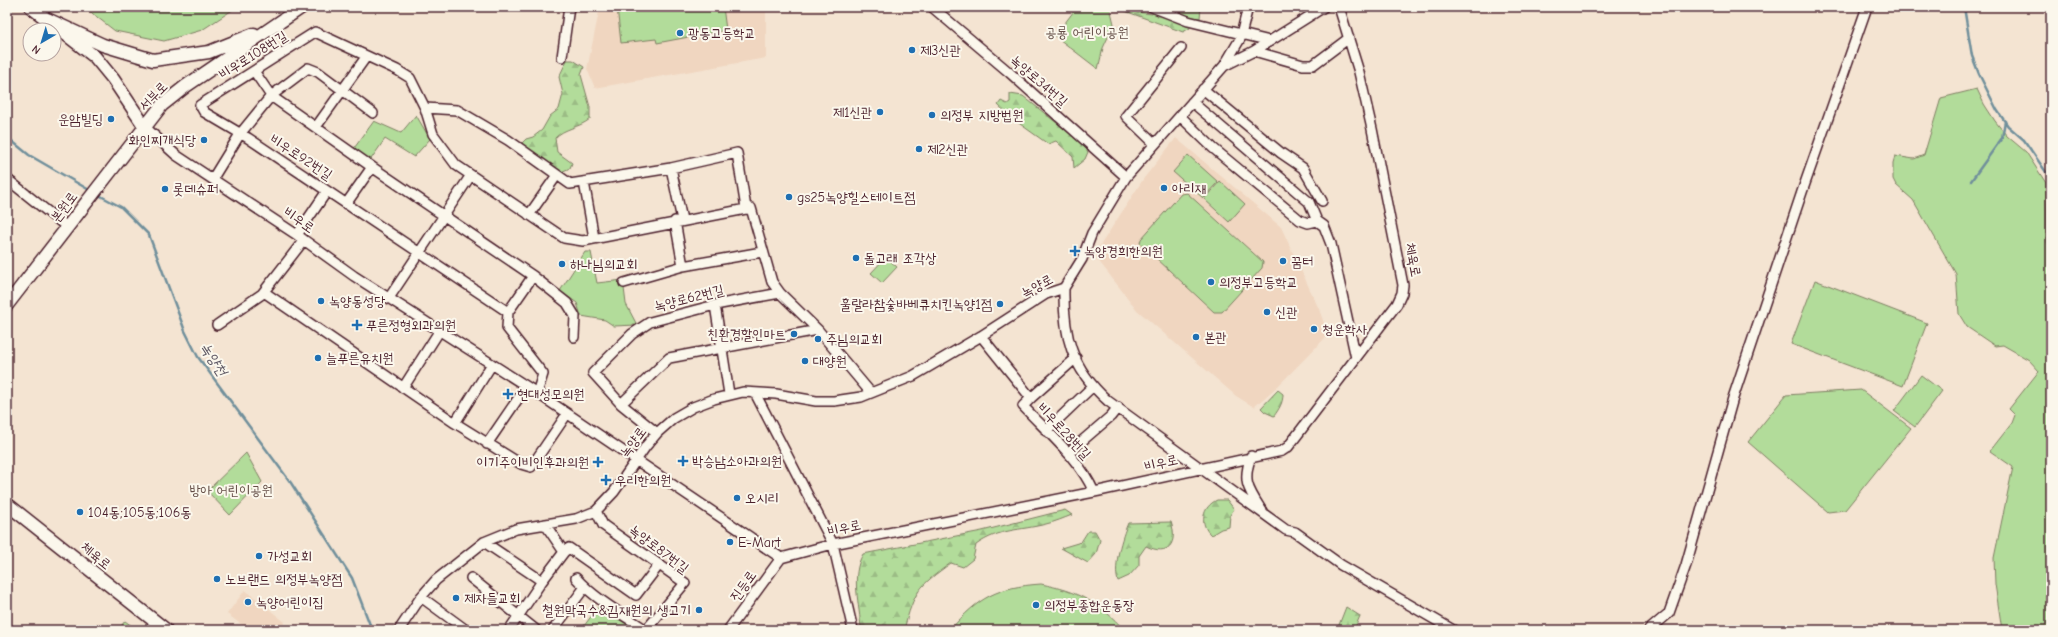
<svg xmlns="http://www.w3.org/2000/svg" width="2058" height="637" viewBox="0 0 2058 637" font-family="'Comic Neue','Poor Story',sans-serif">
<defs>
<pattern id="forest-firs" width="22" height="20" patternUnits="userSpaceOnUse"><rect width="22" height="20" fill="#b2dc9a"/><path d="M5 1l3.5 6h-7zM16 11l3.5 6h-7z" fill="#9bbc85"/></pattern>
</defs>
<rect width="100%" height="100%" fill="#f4e4d2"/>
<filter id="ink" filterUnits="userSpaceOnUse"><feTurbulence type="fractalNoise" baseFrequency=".025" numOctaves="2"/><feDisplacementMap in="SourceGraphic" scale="8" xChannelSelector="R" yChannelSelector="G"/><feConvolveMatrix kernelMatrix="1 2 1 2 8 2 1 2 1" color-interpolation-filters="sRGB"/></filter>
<g filter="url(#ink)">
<path fill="#f0d6c0" d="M600,7h166v51l-171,30 -8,-19z
M1176,138l105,89 38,82 9,26 -49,50 -25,22 -18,-11 -99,-86 -43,-55 50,-77z
M245,590l40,32 -6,8h-30l-22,-16z"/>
<path fill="#b2dc9a" stroke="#7e7e62" d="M84,7h153l-35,23 -38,11 -49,-10z
M617,7h106l3,23 -69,13 -1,-4 -35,4z
M1077,7h33l4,17 -11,24 -5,21 -43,-33z
M1977,89l7,15 11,17 12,15 19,16 20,31 1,59 4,8v380h-49l-7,-46 -1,-26 19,-91 -23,-16 22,-28 3,-8 -6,-6 30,-38 -10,-11 -26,-15 -8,1 -28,-19 -8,-13 -3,-40 -43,-74 -17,-15 -3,-6v-16l2,-7 19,3 10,-4 17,-57z
M416,115l14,24 -16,18 -29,-18 -16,23 -17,-11 22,-30 27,12z
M1188,155l30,27 -15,16 -30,-26z
M1220,181l25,23 -16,18 -25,-23z
M1187,193l76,69 -1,6 -40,44h-8l-74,-69 1,-4 40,-45z
M585,252h6l6,31 26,-3 3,24 11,21 -23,1 -9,-6 -24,-4 -4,-13 -17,-12z
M886,257l11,10 -15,16 -11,-10z
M1815,280l112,43 -24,63 -112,-42z
M1921,375l21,16 -27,36 -21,-16z
M1861,390l50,38 -66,82 -17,2 -80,-70 38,-47z
M246,453l16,29 -32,33 -23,-24z
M1041,584c35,7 60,19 83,46h-174c29,-33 47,-43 91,-46z
M601,603l35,27h-55z
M125,621l11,8v1h-18z"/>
<path fill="url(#forest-firs)" stroke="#7e7e62" d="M1154,7h47l-1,11h-9l-1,10 -7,4 -61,-22 30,4z
M567,60h6l11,7 -3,8 9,32v12c-11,9 -26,9 -35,19l2,14 15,11 -2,5 -9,4 -41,-27 6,-6 7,-2 9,-7 8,-14 9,-7 4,-15 -4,-17z
M1010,94l13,2 60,48 5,8 -3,7 -11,9 -1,-11 -17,-16 -8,3 -35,-25 -15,-14 3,-4 6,3 3,-2z
M1278,390l5,4c0,9 -4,15 -9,22l-9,-4 -4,-4z
M1217,500h10l7,9 -4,6 -1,12 -8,2 -10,6c-12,-11 -9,-28 6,-35z
M1065,510l7,5c-8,3 -17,7 -26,9 -27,7 -46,4 -70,21l-3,14 -10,8 -12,-4c-32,23 -37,28 -47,67h-43c-1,-25 -11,-54 2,-76l119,-23z
M1171,522c7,21 -2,35 -25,24l-7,10v9l-10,11 -11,5c-5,-15 4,-44 10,-58z
M1088,531h7l5,9 -4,14 -8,9 -27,-15 20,-6z
M1346,607l14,9 -6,14h-17z"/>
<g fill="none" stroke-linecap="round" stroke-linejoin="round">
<path stroke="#708f9b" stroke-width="2.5" d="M1964,7l8,49 7,18 18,36 11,16 16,14 22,32
M7,137l22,18 62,36
M1971,181l31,-43 3,-17
M97,194l24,13 28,28 36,96 13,26 93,126 61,95 20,52"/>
<g stroke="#4a1f2b" stroke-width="12">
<path id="street" d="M932,7l78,66 116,104
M1152,7l36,14 82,20
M1254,51l49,14h10l36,-27
M562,57l7,-50
M1224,66l30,-15 70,-44
M254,71l17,25 101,71
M1203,89l78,64 22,15 19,33
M425,108l32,2 51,30 62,44 101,-16 66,-15 9,55
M1180,116l33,32 87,72 8,3 9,-2 -8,-19 -117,-100
M145,127l31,28 121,80 57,41 183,117 244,165 52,-14 266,-53 183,-40 6,-4 109,-143 5,-11 1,-8 -31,-156 -13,-57 -20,-65
M316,127l50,-70
M1155,144l-29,-28 55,-68
M671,168l11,52
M213,178l27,-44 31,-38 37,-28 10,4 55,41
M7,179l60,48
M584,182l10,56
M346,204l26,-37 161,109 34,27 8,13 -1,21
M529,215l28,-40
M675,221l8,45
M1317,221l7,5 7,18 25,114
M297,235l30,-44
M533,276l-25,36 -1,16 36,46 -6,19
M624,283l59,-17 79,-14
M1064,288c-1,47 7,80 44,113l178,129 9,2 46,33 112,65
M264,292l191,131 66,41 10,3 36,-53
M389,298l82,-123
M715,305l14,89
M508,312l-260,-174 -44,-26 -4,-7 115,-73 82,38 13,8 15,30 8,26 23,31 108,73 19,3 168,-33 21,74 8,11 38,37 53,63
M217,325l45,-31 42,-54
M981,336l50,62 -8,8c25,27 56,52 71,86
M403,388l37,-58
M755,393l78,151 20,86
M1031,398l45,-40
M621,404l48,-46 149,-28
M455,423l37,-59
M1046,431l46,-44
M657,433l-36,-29 -28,-31 39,-39 18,-12 65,-17 65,-12
M487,444l39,-57
M1068,453l43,-37 7,-9
M1251,456c-9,26 -3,33 11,55
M596,511l7,14 82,58 -39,47
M545,524l19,28 5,-4 67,47 23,-30
M484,542l58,39
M471,578l65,52
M576,578c19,21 46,36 70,52
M421,597l45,33
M399,630l22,-33 15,-17 48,-38 32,-13 60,-10 20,-8 18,-19 32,-46 11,-13 17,-15 19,-11 21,-8 29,-7 33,2 40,7h18l27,-4 52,-21 68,-40 65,-42 18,-6 18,-29 10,-26 34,-56 98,-111 16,-27 8,-32
M509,630l33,-49 22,-29
M553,630l32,-43
M728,630l53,-72
M1649,630l20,-17 17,-48 47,-167 69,-206 65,-185"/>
</g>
<g stroke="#4a1f2b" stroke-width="15">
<path id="secondary" d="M31,7l64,50 18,22 32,48
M47,19l56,26 50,15 56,-8 45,-18
M7,305l155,-200 24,-19 116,-79
M7,504l159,126"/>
</g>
<use href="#street" stroke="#fbf7ec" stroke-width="9"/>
<use href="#secondary" stroke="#fbf7ec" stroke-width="12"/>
</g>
</g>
<g fill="#1f6fb2" stroke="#fbf7ec" stroke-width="1.5">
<circle cx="680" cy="33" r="4"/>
<circle cx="912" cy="50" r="4"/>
<circle cx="880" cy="112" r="4"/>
<circle cx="932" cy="115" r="4"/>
<circle cx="111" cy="119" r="4"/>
<circle cx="204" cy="140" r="4"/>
<circle cx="919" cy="149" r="4"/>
<circle cx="1164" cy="188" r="4"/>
<circle cx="165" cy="189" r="4"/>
<circle cx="789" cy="197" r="4"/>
<path d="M1073 245h4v4h4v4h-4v4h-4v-4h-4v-4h4z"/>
<circle cx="856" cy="258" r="4"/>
<circle cx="1283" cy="261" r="4"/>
<circle cx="562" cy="264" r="4"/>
<circle cx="1211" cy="282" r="4"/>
<circle cx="321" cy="301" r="4"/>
<circle cx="1000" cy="304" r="4"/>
<circle cx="1267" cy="312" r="4"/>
<path d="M355 319h4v4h4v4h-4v4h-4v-4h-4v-4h4z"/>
<circle cx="1314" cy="329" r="4"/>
<circle cx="794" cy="334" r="4"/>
<circle cx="1196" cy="337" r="4"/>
<circle cx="818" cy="339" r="4"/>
<circle cx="318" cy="358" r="4"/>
<circle cx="805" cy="361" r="4"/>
<path d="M506 388h4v4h4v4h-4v4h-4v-4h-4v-4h4z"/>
<path d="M681 455h4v4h4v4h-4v4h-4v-4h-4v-4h4z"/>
<path d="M596 456h4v4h4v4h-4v4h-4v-4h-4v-4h4z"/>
<path d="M604 474h4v4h4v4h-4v4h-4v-4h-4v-4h4z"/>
<circle cx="737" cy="498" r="4"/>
<circle cx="80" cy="512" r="4"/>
<circle cx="730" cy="542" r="4"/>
<circle cx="259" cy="556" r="4"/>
<circle cx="217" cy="579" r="4"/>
<circle cx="456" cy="598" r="4"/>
<circle cx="248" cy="602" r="4"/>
<circle cx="1036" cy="605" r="4"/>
<circle cx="699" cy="610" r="4"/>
</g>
<g text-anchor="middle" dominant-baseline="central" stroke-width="4" stroke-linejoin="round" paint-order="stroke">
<g font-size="14" fill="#644e47" stroke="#fbf7ec">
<text x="1087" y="32">공룡 어린이공원</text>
<text x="231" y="490">방아 어린이공원</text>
</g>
<g font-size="14" fill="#4a1f2b" stroke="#fbf7ec" text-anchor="start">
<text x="688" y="33">광동고등학교</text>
<text x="920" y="50">제3신관</text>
<text x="872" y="112" text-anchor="end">제1신관</text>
<text x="940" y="115">의정부 지방법원</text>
<text x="103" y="119" text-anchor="end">운암빌딩</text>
<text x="196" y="140" text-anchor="end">화인찌개식당</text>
<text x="927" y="149">제2신관</text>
<text x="1172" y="188">아리재</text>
<text x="173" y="189">롯데슈퍼</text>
<text x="797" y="197">gs25녹양힐스테이트점</text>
<text x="1084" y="251">녹양경희한의원</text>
<text x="864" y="258">돌고래 조각상</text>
<text x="1291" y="261">꿈터</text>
<text x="570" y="264">하나님의교회</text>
<text x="1219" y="282">의정부고등학교</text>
<text x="329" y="301">녹양동성당</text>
<text x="992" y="304" text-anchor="end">훌랄라참숯바베큐치킨녹양1점</text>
<text x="1275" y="312">신관</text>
<text x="366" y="325">푸른정형외과의원</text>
<text x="1322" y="329">청운학사</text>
<text x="786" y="334" text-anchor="end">친환경할인마트</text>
<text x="1204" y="337">본관</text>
<text x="826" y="339">주님의교회</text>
<text x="326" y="358">늘푸른유치원</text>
<text x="813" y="361">대양원</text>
<text x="517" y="394">현대성모의원</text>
<text x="692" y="461">박승남소아과의원</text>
<text x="589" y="462" text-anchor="end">이기주이비인후과의원</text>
<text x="615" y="480">우리한의원</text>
<text x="745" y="498">오시리</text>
<text x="88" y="512">104동;105동;106동</text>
<text x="738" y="542">E-Mart</text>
<text x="267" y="556">가성교회</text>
<text x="225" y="579">노브랜드 의정부녹양점</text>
<text x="464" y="598">제자들교회</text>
<text x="256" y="602">녹양어린이집</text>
<text x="1044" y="605">의정부종합운동장</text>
<text x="691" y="610" text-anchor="end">철원막국수&amp;김재원의 생고기</text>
</g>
<g font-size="14" fill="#4a1f2b" stroke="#fbf7ec">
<text transform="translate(253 55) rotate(-32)">비우로108번길</text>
<text transform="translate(1039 81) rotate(41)">녹양로34번길</text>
<text transform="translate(153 96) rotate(-45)">서부로</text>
<text transform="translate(301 157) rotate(33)">비우로92번길</text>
<text transform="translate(64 207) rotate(-53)">본원로</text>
<text transform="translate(299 220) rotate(35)">비우로</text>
<text transform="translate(1413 260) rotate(79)">체육로</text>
<text transform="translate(1037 286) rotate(-28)">녹양로</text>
<text transform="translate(689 298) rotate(-14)">녹양로62번길</text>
<text transform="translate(1064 431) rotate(47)">비우로28번길</text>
<text transform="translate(633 442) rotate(-53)">녹양로</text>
<text transform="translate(1161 463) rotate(-13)">비우로</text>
<text transform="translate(844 528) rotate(-12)">비우로</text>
<text transform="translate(659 549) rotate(37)">녹양로87번길</text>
<text transform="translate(96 556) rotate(39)">체육로</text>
<text transform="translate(743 586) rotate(-54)">진등로</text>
</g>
<g font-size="15" font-style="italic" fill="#5d5763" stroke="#fbf7ec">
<text transform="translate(214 359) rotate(57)">녹양천</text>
</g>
</g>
<rect width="2058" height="637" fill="none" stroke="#fbf7ec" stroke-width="24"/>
<rect x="12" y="12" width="2034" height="613" fill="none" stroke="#4a1f2b" stroke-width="1.5" filter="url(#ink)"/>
<g transform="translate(42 42) rotate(218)"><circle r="19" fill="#fbf7ec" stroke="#b4a19f"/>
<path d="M0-3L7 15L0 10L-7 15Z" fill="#1f6fb2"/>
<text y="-6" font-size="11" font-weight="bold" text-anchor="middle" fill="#4a1f2b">N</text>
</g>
</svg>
